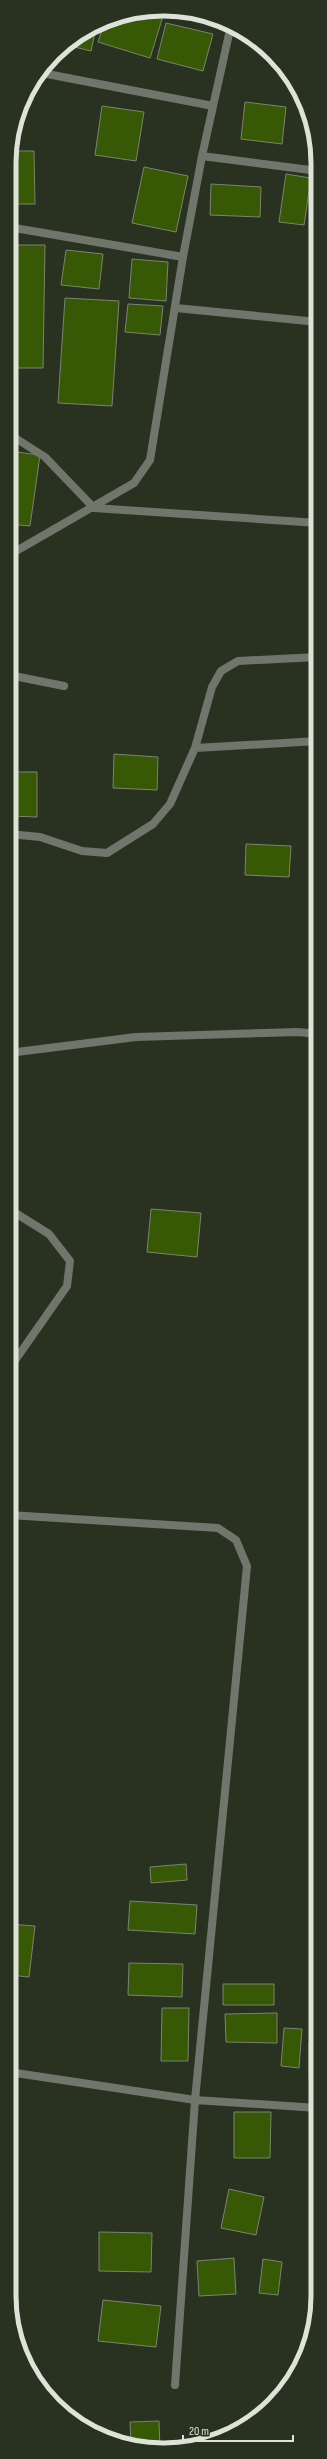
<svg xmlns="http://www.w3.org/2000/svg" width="327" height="2459" viewBox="0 0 327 2459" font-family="'Sofia Sans Condensed',sans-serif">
<rect width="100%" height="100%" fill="#293220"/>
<path fill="#375805" stroke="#7a8470" d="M158,11l6,2 -14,45 -52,-16 6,-19 10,-6z
M166,23l47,11 -10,37 -46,-12z
M96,27l-5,24 -25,-6z
M245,102l41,5 -4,37 -41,-5z
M102,106l42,6 -8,49 -41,-6z
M10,151h24l1,53h-26z
M144,167l44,9 -12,56 -44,-9z
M286,174l25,4 -7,47 -25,-3z
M316,177h2v49l-7,-1z
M211,184l50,3 -1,30 -50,-2z
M17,245h28l-2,123h-34v-85h7z
M66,250l37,4 -4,35 -38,-4z
M132,259l36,3 -2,39 -37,-3z
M65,298l54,3 -7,105 -54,-3z
M128,304l35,2 -3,29 -35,-3z
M314,390h4v105h-3z
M9,451l31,4 -10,71 -21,-2z
M318,537v39h-4z
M114,754l44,3 -1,33 -44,-2z
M9,772h28v45l-27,-1z
M246,844l45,2 -2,31 -44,-2z
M318,888v44l-7,-1z
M151,1209l50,4 -4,44 -50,-5z
M186,1864l1,16 -36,3 -1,-16z
M130,1901l67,4 -2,29 -67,-4z
M9,1924l26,2 -6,51 -20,-2z
M129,1963l54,1 -1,33 -54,-2z
M223,1984h51v21h-51z
M162,2008h27l-1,53h-27z
M277,2013v30l-51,-1 -1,-28z
M284,2028l18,1 -3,39 -18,-2z
M309,2042h9v38l-9,-1z
M234,2112h37l-1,46h-36z
M229,2189l35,8 -8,38 -35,-7z
M99,2232l53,1 -1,39 -52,-1z
M234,2258l2,36 -37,2 -2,-35z
M263,2259l19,3 -4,33 -19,-2z
M103,2300l58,6 -5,41 -58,-6z
M159,2421l1,28h-8l-21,-5 -1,-22z
M198,2433l26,2 -11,7 -16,2z"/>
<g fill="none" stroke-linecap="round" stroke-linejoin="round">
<path stroke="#71766d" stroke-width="8" d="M42,73l171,33
M202,156l116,15
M9,227l174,30
M176,308l142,14
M9,434l36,23 49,51 224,15
M9,558l2,-4 123,-71 16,-23 33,-203 19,-101 29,-131
M9,675l55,11
M195,748l123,-7
M9,834l31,3 42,14 25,2 46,-29 17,-20 25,-56 17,-61 9,-16 17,-10 80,-4
M9,1053l127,-16 162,-5 20,2
M9,1369l58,-83 3,-25 -21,-27 -40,-25
M9,1515l209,13 18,12 11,26 -52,534 -20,285
M9,2072l186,28 123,8"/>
</g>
<path d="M0 0H327V2459H0ZM163 16H164A147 147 0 0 1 311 163V2296A147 147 0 0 1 164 2443H163A147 147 0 0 1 16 2296V163A147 147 0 0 1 163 16Z" fill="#293220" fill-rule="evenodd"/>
<path fill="none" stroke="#dde3d8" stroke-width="5" d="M163 16H164A147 147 0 0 1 311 163V2296A147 147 0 0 1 164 2443H163A147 147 0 0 1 16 2296V163A147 147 0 0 1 163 16Z"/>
<path d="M183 2435v6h110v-6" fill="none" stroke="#dde3d8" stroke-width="2"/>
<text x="189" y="2435" font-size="12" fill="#dde3d8" stroke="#293220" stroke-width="3" paint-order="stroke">20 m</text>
</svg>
